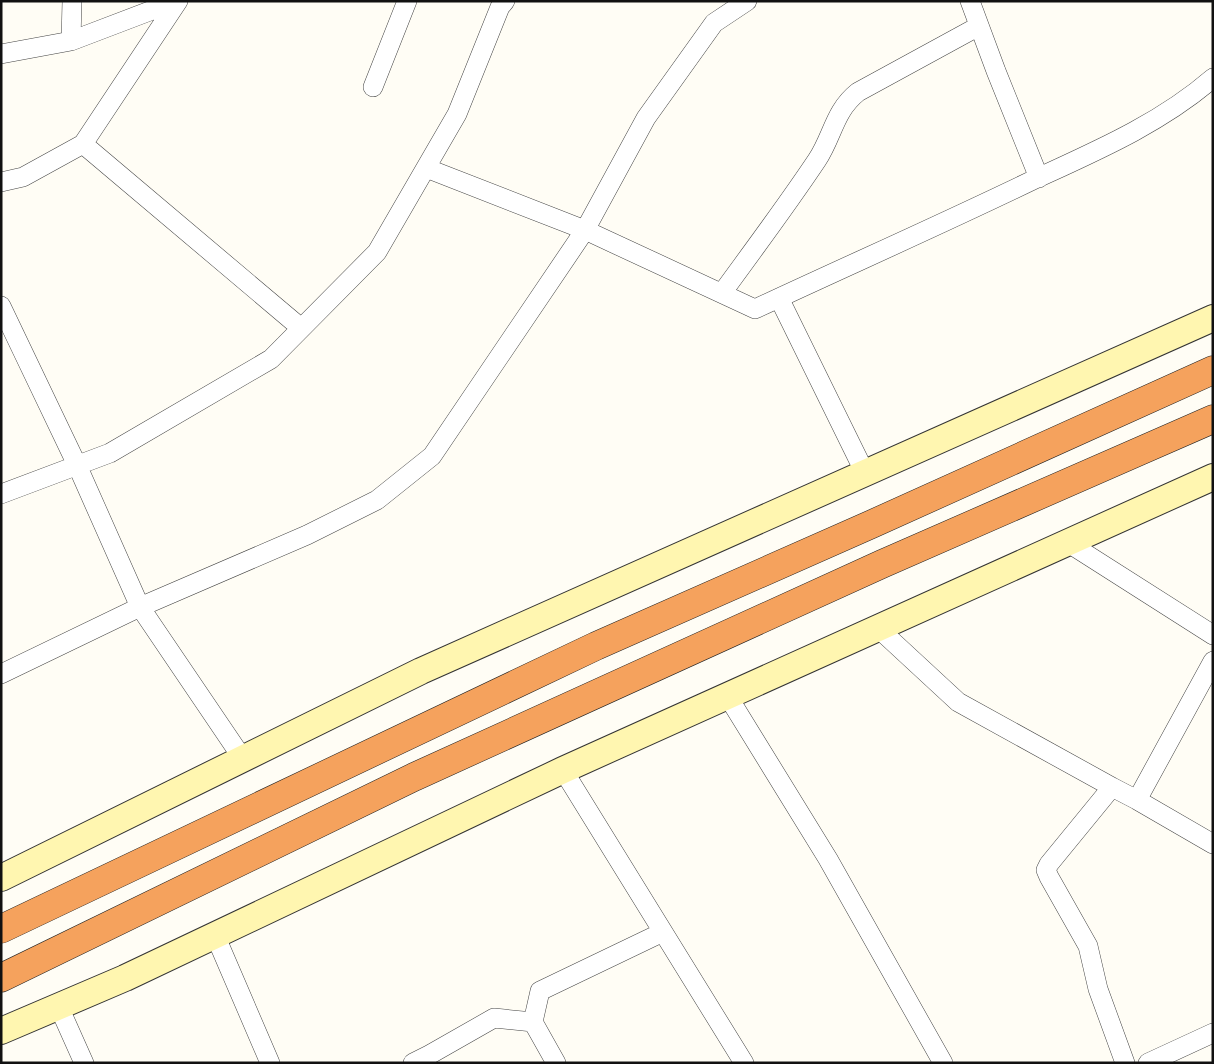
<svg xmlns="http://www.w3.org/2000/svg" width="1214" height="1064" viewBox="0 0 1214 1064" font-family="'Crimson Pro',serif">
<rect width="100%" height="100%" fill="#fffdf5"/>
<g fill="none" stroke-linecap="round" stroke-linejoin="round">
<g stroke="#444" stroke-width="20">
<path id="street" d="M970,1l26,70 43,107
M71,41l1,-40
M1,54l70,-13 105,-40
M373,87l34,-86
M83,144l218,184
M426,168l159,62 170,79c92,-43 185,-84 276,-128 63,-29 129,-57 182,-103
M1,182l22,-5 60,-33 95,-143
M722,293c32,-44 65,-88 95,-133 16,-24 17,-49 41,-68l121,-66
M779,298l86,175
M1,306l76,159 63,142 103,152
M1,494l109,-41 161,-94 106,-107 80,-138 43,-107 5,-6
M1067,542l146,93
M878,628l80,74 154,85 25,13 76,44
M1,674l139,-67 167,-72 70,-35 55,-44 153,-226 61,-112 68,-95 33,-22
M727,695l101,164 115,204
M563,770l181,293
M1112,787l-63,77 -3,6 3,7 39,69 10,43 27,74
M1137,800l76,-139
M215,935l55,128
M59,1007l25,56
M533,1022l7,-31 123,-59
M413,1063l16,-8 65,-37 39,4 23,41
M1148,1063l65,-30"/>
</g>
<g stroke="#333" stroke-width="28">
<path id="secondary" d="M1,878l420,-207 792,-353
M1,1031l124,-53 438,-208 650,-293"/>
</g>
<g stroke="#222" stroke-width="29">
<path id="highway" d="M1,929l595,-283 276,-122 341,-154
M1,978l413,-201 468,-213 258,-113 73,-32"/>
</g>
<use href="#street" stroke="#fff" stroke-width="19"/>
<use href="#secondary" stroke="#fff6b0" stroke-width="26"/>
<use href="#highway" stroke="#f5a25d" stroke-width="28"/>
</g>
<rect width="1214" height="1064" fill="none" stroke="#111111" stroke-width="5"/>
</svg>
